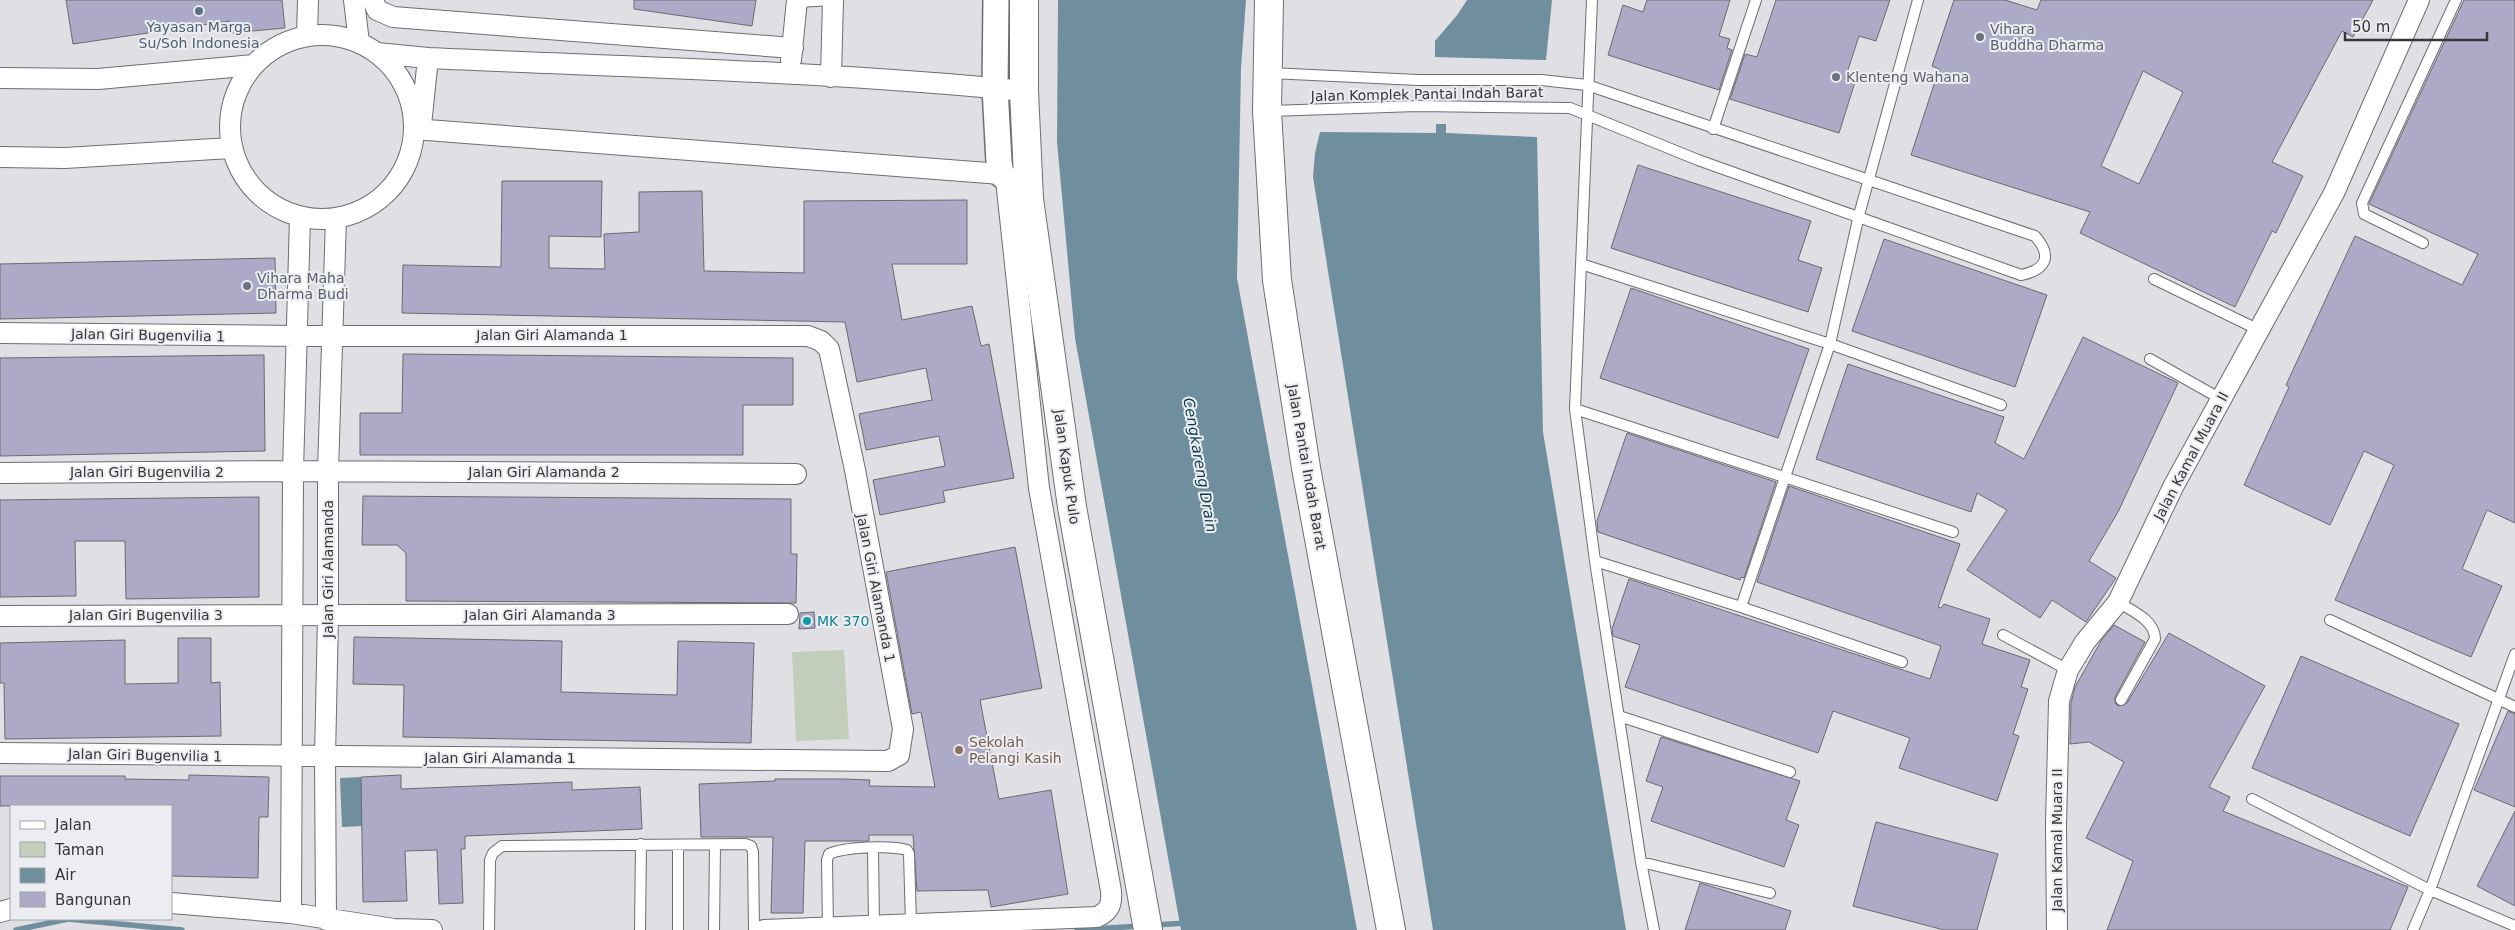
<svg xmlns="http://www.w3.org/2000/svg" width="2515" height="930" viewBox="0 0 2515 930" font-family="'DejaVu Sans',sans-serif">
<rect width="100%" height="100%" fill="#dfdfe4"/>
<path fill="#c3ceba" d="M844,650l5,89 -53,2 -4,-89z"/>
<path fill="#6f8f9e" d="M1058,0h188l-5,68 -4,210 120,652h-176l-106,-592 -18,-196z
M1467,0h85l-6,60 -111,-3v-16l23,-27z
M1436,124h10v9l91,4 6,295 83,498h-193l-120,-753 2,-24 5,-21 116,1z
M361,777l2,49 -21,1 -2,-49z"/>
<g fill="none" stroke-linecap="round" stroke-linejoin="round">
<path stroke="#6f8f9e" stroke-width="5.5" d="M1155,925l31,-2
M16,930l52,-11 114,11
M1077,930l64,-4"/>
</g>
<path fill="#adaac8" stroke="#6a6a6e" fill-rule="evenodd" d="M66,0h216l3,28 -54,5 -2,-12 -156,23z
M634,0h122l-4,26 -118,-17z
M1647,0h83l-11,36 11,3 -3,9 5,2 -13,40 -111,-35 15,-50 20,7z
M1776,0h114l-14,41 -17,-5 -14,43 10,3 -16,51 -109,-34 15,-45 12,3z
M1954,0h51l32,10 4,-10h332l-20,37 -11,-6 -70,131 31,14 -27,57 -4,-2 -37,76 -155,-74 10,-21 -179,-57 28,-86 -7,-3zM2143,71l40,21 -44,92 -38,-18z
M2464,0h51v523l-28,-13 -25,59 40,17 -31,71 -136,-57 59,-135 -30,-14 -34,74 -86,-40 45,-98 -3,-2 69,-149 107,49 16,-31 -109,-50z
M1638,165l173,56 -13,39 24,8 -14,44 -197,-64z
M502,181h100l-1,56 -52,-1v32l56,1 -1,-35 35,-2v-40l63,-1 2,80 100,2v-72l163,-1v64h-75l10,56 70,-14 9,40 8,-2 25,134 -71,13 2,11 -65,13 -7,-35 72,-14 -6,-30 -73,14 -7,-36 73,-14 -6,-32 -69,14 -12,-60 -443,-9 1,-48 98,2z
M1884,239l163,56 -32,92 -163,-56z
M275,258l1,55 -276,6v-55z
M1631,288l178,61 -31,89 -178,-60z
M2083,337l95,46 -60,129 -29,49 27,17 -30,44 -34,-22 -12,18 -73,-48 40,-60 -30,-17 -6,19 -155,-53 32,-95 156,53 -9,26 29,16z
M403,354l390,4v47h-50v50h-383v-42h42z
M264,355l1,96 -265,5v-98z
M1627,433l149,49 -32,96 -3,-1 -1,3 -142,-48 -1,-11z
M1789,486l171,58 -22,63 3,1 3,-4 46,15 -8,25 48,16 -9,27 7,2 -15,45 6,2 -22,65 -98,-33 11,-30 -77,-27 -15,42 -193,-66 15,-42 -27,-9 -1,-7 17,-50 301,100 11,-33 -184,-64z
M363,496l428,3v55h6l-1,49 -390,-2v-48l-9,-8h-35z
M259,497v100l-133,2 -1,-58h-50l1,55 -76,1v-97z
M1015,547l27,141 -62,12 19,99 52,-9 17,104 -77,13 -3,-17 -71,1 -4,-56h-44v6h-64l-2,72h-32l2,-76h-72l-2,-53 76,-3v-2h68l27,1 -1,6 66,1 -14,-75 -9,2 -26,-142z
M814,612l1,16 -16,1 1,-16z
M2114,625l31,17 -30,55v6l3,3 9,-3 42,-70 96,53 -56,101 21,10 -7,14 185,76 -18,43h-283l26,-69 -47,-23 38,-76 -35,-20 -19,2 1,-41 4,-16 26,-46z
M354,637l208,4 -1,51 116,3 1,-54 76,2 -3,100 -348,-6 1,-52 -51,-1z
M178,638h33v45l9,-1 1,54 -216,3 -1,-56h-4v-40l125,-3v44l53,-1z
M2301,656l158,68 -49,112 -158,-68z
M2508,711l7,3v93l-41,-17z
M1661,737l139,44 -14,39 13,5 -15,42 -133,-46 12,-34 -17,-6z
M189,775l80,2 -1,40h-9l-1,61 -87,-2v-70h-171v-30h125v3l64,1z
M401,775v14l171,-7v8l68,-3 2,42 -177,7v13h-4l2,54 -24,1 -2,-54 -32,1 2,50 -44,1 -2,-125z
M2515,811v95l-38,-20z
M1876,822l122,32 -21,76h-33l-91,-24z
M1700,883l91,28 -6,19h-100z"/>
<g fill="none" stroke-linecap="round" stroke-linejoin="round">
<g stroke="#6e6e72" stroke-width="12">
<path id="service" d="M1592,0l-17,409 20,152 46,301 129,31
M798,2l35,-2
M1268,111l149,-5 153,2 128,52 323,115c25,-5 32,-19 14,-39l-448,-151 -46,-5h-123l-150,-7
M1713,129l43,-129
M2423,243l-59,-29 -2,-11 94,-203
M1581,264l249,80 171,61
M2154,279l105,51
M2150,359l71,40
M1575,409l378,123
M1595,561l146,46 161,55
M2118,602c14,9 37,18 37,37l-34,61
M1741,607l89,-263 29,-129 59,-215
M2330,620l185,87
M2003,635l65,35
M1619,716l171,56
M2252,799l178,91 85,36
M873,848l1,78
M1641,862l13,68
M828,928l-1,-68 2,-6c15,-7 62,-9 78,-4l2,4 2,70
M489,930l1,-70 3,-7 9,-7 243,-2 6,2 2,6 1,78
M640,930l1,-86
M678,930v-85
M714,930l1,-85
M2413,930l17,-40 85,-236"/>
</g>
<g stroke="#6e6e72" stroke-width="22">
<path id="minor" d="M354,0l5,43
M373,0l4,10 16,7 400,31
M230 127a92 92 0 1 1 184 0a92 92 0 1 1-184 0Z
M307,36l1,-36
M377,53l51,5c198,9 398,13 596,33
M791,60l6,-60
M831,77l2,-77
M0,78l98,1 156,-14
M421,125l7,-67
M414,129l587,45
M0,157l65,1 166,-10
M0,333l297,3h511l13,5 8,8 26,121 48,259 -4,26 -11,6 -888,-8
M0,473l293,-2 503,3
M0,616l788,-2
M171,903l120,10 103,16 38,1
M0,912l11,-3
M291,913l2,-442 7,-254
M326,920l-1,-163 3,-141v-145l8,-253
M764,930l333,-13c13,-6 15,-13 14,-26l-72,-403 -33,-308
M2057,930l-1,-105 3,-124 9,-31 17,-28 33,-40 55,-115 161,-294 85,-193"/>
</g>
<g stroke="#6e6e72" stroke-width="28">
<path id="tertiary" d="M996,0l-1,88 4,74 2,12 28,25"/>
</g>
<g stroke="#6e6e72" stroke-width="30">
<path id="secondary" d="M1024,0v91l5,108 43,308 76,423
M1269,0l-2,111 10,169 29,188 85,462"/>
</g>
<use href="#service" stroke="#fff" stroke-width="10"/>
<use href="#minor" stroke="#fff" stroke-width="20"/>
<use href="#tertiary" stroke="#fff" stroke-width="25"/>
<use href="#secondary" stroke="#fff" stroke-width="28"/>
</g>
<circle fill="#5c6f8a" stroke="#ecedf1" stroke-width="2" cx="199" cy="11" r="5"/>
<g fill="#6b7280" stroke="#ecedf1" stroke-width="2">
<circle cx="1980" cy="37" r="5"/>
<circle cx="1836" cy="77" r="5"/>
<circle cx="247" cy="286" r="5"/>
</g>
<circle fill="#0f9aa8" stroke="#ecedf1" stroke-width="2" cx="807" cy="621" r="5"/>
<circle fill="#8d6e63" stroke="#ecedf1" stroke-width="2" cx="959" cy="750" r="5"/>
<g text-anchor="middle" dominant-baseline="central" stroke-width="4" stroke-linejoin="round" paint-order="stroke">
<g font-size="14" fill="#4e5e75" stroke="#ecedf1">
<text x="199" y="27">Yayasan Marga<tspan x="199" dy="16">Su/Soh Indonesia</tspan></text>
</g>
<g font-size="14" fill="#5b616d" stroke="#ecedf1" text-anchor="start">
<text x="1990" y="29">Vihara<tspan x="1990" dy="16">Buddha Dharma</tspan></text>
<text x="1846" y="77">Klenteng Wahana</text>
<text x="257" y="278">Vihara Maha<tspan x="257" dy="16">Dharma Budi</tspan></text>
</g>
<g font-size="14" fill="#363738" stroke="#ecedf1">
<text transform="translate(1427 94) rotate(-1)">Jalan Komplek Pantai Indah Barat</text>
<text transform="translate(148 335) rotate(1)">Jalan Giri Bugenvilia 1</text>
<text x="552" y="335">Jalan Giri Alamanda 1</text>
<text transform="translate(2191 456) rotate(-62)">Jalan Kamal Muara II</text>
<text transform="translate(1067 467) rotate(82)">Jalan Kapuk Pulo</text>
<text transform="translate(1307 467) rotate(80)">Jalan Pantai Indah Barat</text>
<text x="147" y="472">Jalan Giri Bugenvilia 2</text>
<text x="544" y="472">Jalan Giri Alamanda 2</text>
<text transform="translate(328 569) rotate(-90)">Jalan Giri Alamanda</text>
<text transform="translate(876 588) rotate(79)">Jalan Giri Alamanda 1</text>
<text x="146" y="615">Jalan Giri Bugenvilia 3</text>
<text x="540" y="615">Jalan Giri Alamanda 3</text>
<text transform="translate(145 755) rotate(1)">Jalan Giri Bugenvilia 1</text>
<text x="500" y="758">Jalan Giri Alamanda 1</text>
<text transform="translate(2057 840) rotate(-90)">Jalan Kamal Muara II</text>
</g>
<g font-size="14" fill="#0d838f" stroke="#ecedf1" text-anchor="start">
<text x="817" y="621">MK 370</text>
</g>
<g font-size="14" fill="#785e54" stroke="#ecedf1" text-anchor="start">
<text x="969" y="742">Sekolah<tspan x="969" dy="16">Pelangi Kasih</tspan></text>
</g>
<g font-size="15" font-style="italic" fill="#0c3a4d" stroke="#ecedf1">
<text transform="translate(1200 465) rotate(80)">Cengkareng Drain</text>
</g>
</g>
<rect x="10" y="805" width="162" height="115" fill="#ecedf1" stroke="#a3a4a7"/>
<rect x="20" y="821" width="25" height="8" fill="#ffffff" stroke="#a3a4a7"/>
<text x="55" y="830" font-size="15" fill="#363738">Jalan</text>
<rect x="20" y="842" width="25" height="15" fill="#c3ceba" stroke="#a3a4a7"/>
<text x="55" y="855" font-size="15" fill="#363738">Taman</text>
<rect x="20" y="868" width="25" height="15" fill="#6f8f9e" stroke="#a3a4a7"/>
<text x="55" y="880" font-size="15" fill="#363738">Air</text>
<rect x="20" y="892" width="25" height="15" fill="#adaac8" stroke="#a3a4a7"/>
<text x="55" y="905" font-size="15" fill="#363738">Bangunan</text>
<path d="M2345 32v8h142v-8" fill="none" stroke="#363738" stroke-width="2.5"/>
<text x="2352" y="32" font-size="15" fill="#363738" stroke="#ecedf1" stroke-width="4" paint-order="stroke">50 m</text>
</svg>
